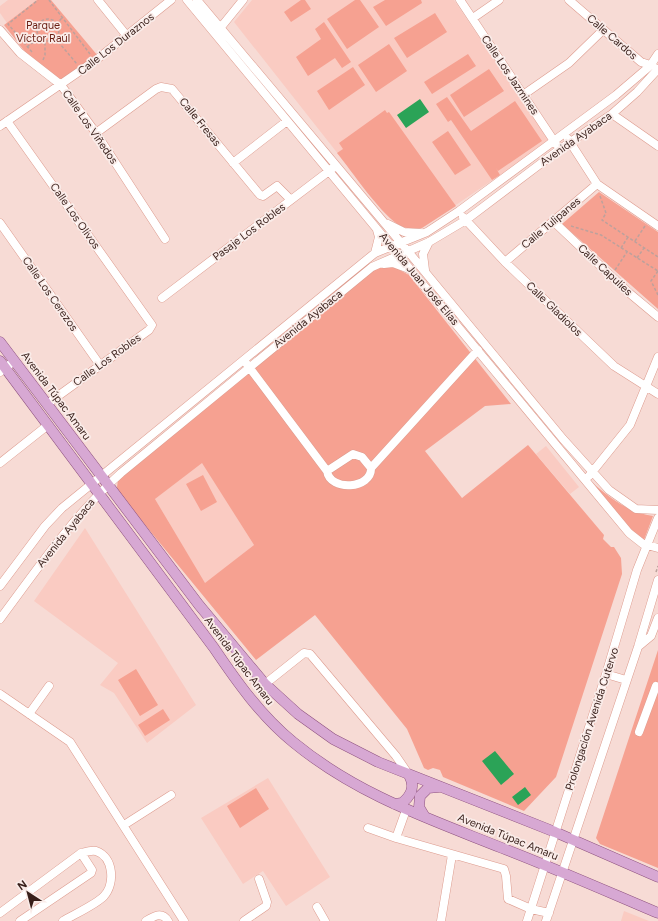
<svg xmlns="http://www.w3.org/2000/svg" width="658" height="921" viewBox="0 0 658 921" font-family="Figtree,sans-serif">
<rect width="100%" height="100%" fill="#f7dbd5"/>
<path fill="#facbc2" d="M8,0h29l-30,23 -7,-10v-7z
M252,0h202l94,139 -1,4 -125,85h-16l-9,-4 -14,-13 -149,-189z
M546,446l33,41 -9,7 -34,-40z
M202,462l52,83 -49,39 -50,-85z
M85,528l111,177 -49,38 -33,-50 -14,-8 18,-22 -84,-62z
M268,778l62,99 -44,29 -23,-35 -20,13 -42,-66z
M624,911l25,10h-28z"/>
<path fill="#f6a191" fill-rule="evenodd" d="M37,0h14l47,56 -36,28 -36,-31 -22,-28z
M301,0h4l6,9 -20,13 -7,-10z
M355,0h5l19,27 -32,22 -20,-30z
M385,0h36l1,3 -36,23 -13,-19z
M435,13l12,19 -40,26 -13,-20z
M324,22l27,40 -9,6 -7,-10 -27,18 -12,-19 25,-18 -6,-10z
M389,44l18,27 -31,21 -18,-27z
M468,54l8,12 -44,28 -8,-12z
M353,67l12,18 -36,25 -12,-19z
M489,69l15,22 -40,26 -14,-22z
M447,97l24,34 44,-30 27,40 -44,30 -2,-3 4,7 -8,5 -41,-60 -3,2 -12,-18z
M385,110l2,3 2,-1 67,94 -34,22c-7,1 -15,1 -21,-2 -18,-8 -50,-56 -64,-73l6,-4 -4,-6z
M448,131l23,34 -16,10 -23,-33z
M599,192l59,40v77l-96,-85z
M384,267h10l15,8 102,129 -26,2 -60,45 37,47 66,-53 76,90 -1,4 8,8h3l7,11 1,16 -66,203 -32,34 -81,-34 -3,-7 -7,-2 -5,2 -4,-2 -17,-39 -92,-114 -59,45 -138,-168 -1,-5 1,-7 257,-211zM202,463l52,82 -49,38 -50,-84z
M203,475l14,27 -16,9 -15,-27z
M589,480c20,17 38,32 64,36l-9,24 -12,-9z
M658,650v218l-58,-24 -4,-6z
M136,669l22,36 -18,11 -22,-36z
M163,709l7,11 -25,16 -7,-11z
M256,788l13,21 -29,19 -13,-22z"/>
<path fill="#2ba357" d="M420,99l9,13 -23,16 -9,-13z
M495,751l19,23 -13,11 -19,-24z
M525,787l6,8 -13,10 -6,-8z"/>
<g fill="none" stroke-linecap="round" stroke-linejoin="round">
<g stroke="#dd9b8e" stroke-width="9">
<path id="minor" d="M98,0l29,36
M187,0l442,533 14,11 15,4
M197,0l195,232 171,207 46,51 27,19 22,1
M460,0l96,144
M569,0l72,62 12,4
M473,18l26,-18
M0,30l20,23 41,32 35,48 69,106
M217,32l26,-32
M523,95l46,-32 34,-33
M612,114l46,32
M7,121l145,204 -3,5 -102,74
M0,126l96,-66 75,-60
M96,133l60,-44 5,-2 11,2 88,106 3,1 14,-10 14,14
M568,139l29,45 61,42
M233,163l54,-42
M463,217l42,45 109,104 44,28
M553,221l75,71 30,25
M0,223l100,142
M388,224l16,8 16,1
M375,253l4,-16 -2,-7
M505,262l92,-78
M384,264l9,-1 16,6
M425,270l-2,-16 6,-12
M162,298l171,-130
M246,363l81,108 26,-17 9,3 9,11
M0,372l14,-11
M0,463l48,-38
M327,471c3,21 45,18 44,-3l107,-118
M589,476l41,-51 28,-68
M0,586l45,-60 17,-18 313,-255 52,-21 32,-21 157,-116 34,-29 8,-12
M0,619c38,-51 74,-104 121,-146l251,-206 57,-25 37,-22 94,-71 52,-35 25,-22 21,-23
M639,646l12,-10 7,-18
M606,674l20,6
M265,684l39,-31 6,1 86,102 13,19
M0,694l70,48 114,179
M29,714l20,-28
M639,732l17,-46
M406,810l-10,28 108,31 2,7 2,23 23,10 18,4
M124,825l47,-30
M368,828l28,10
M317,907l8,14
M0,913l81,-60 11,17 -1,3 -71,48
M63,921c10,-6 34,-17 41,-25 11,-12 10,-39 -8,-45 -5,-1 -11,1 -15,2
M146,921c8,-5 16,-10 22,0
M244,921l22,-15 1,-4 -8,-23
M441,921l11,-66
M527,921l79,-247 31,-104 21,-52
M546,921l92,-274 20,-67"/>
</g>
<g stroke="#8e527f" stroke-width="11">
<path id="major" d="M0,342l199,263 66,79 33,30 35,25 45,23 177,70 103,45
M0,361l214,287c23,34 47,68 79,94 63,52 134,76 209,106 52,20 104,43 156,65
M394,804l8,-1c10,-8 13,-17 7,-28
M425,817l-6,-10 1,-11 8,-8 11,-1"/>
</g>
<path stroke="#bda19c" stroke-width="1.5" stroke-dasharray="3 2" stroke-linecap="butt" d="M49,0l41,54
M37 30a11 11 0 1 1 22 0a11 11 0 1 1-22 0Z
M56,24l6,-6
M55,38l22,26
M27,47l13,-10
M32,52l-24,-28 30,-24
M43,60l2,-5v-14
M600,196l6,17 -4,7 56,37
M571,226l30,9 57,36
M635,241l10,-15
M621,248l7,-11
M637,258l7,-10
M615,270l12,-18
M658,271l-7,10 7,14
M656,572l2,-6"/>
<use href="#minor" stroke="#fff" stroke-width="8"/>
<use href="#major" stroke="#d7a8d3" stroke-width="10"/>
</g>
<g text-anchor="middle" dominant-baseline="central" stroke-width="3.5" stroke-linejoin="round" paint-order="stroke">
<g font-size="11" fill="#6b1f14" stroke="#faece9">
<text x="43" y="25">Parque<tspan x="43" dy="13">Víctor Raúl</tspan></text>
</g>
<g font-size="11" fill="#381f1a" stroke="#faece9">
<text transform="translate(612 37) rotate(41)">Calle Cardos</text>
<text transform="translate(116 44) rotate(-38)">Calle Los Duraznos</text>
<text transform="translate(510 75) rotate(56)">Calle Los Jazmines</text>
<text transform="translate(200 122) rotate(51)">Calle Fresas</text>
<text transform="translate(90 127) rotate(55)">Calle Los Viñedos</text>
<text transform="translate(576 139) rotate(-35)">Avenida Ayabaca</text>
<text transform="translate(75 216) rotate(55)">Calle Los Olivos</text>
<text transform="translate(551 223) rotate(-40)">Calle Tulipanes</text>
<text transform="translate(249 232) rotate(-37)">Pasaje Los Robles</text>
<text transform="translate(605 270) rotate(43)">Calle Capulies</text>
<text transform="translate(419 279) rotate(50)">Avenida Juan José Elías</text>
<text transform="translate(50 294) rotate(55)">Calle Los Cerezos</text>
<text transform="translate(554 309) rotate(44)">Calle Gladiolos</text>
<text transform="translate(308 319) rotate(-39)">Avenida Ayabaca</text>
<text transform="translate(107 360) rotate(-36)">Calle Los Robles</text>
<text transform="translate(56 396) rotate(53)">Avenida Túpac Amaru</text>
<text transform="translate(66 533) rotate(-51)">Avenida Ayabaca</text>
<text transform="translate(239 661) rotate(53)">Avenida Túpac Amaru</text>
<text transform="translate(592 719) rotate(-72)">Prolongación Avenida Cutervo</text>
<text transform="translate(508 837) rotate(22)">Avenida Túpac Amaru</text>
</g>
</g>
<g transform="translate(28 893) rotate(324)" stroke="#faece9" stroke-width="3" paint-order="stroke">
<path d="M0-3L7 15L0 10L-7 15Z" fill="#381f1a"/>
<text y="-6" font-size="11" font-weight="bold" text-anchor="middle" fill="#381f1a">N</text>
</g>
</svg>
